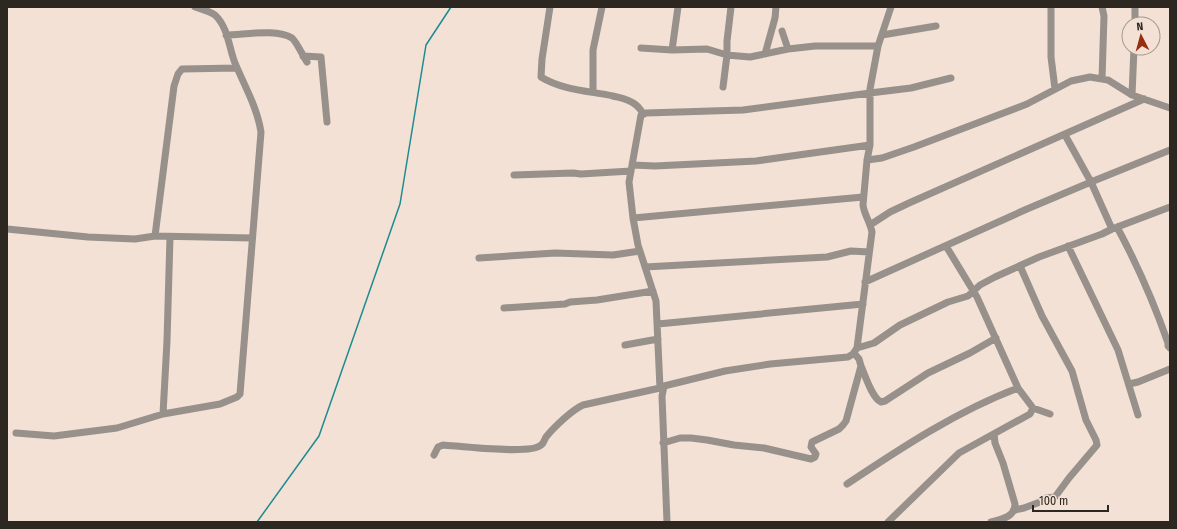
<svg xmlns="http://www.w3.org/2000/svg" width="1177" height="529" viewBox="0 0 1177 529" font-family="'Fira Sans Condensed',sans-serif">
<rect width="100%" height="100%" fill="#f2e1d4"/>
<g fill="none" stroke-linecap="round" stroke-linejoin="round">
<path stroke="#1c8c90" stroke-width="1.5" d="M257,522l62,-86 81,-232 26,-159 25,-38"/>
<path stroke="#97908b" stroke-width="7" d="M550,7l-8,52 -1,18c21,13 48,14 72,19 8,2 16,3 23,9 3,2 5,6 8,9
M1051,7v50l4,32
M1102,7l2,9 -2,63
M1135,24v-17
M782,31l6,18
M226,35c17,0 51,-7 66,3 4,3 11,18 15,24
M882,35l54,-9
M641,48l31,2 35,-1 20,6 23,2 38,-8 27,-3h63
M672,50l6,-43
M765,54l10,-36 1,-11
M303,56l18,1 6,65
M723,87l4,-32v-14l4,-34
M593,91v-41l9,-43
M1132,95l2,-47
M1065,135l26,47 21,47
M867,160l15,-2 32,-11 113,-43 44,-23 19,-4 18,3 24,15 38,13
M633,165l22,1 101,-5 114,-16
M514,175l59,-2 8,1 50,-3
M633,218l230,-21
M870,225l20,-13 19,-9 235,-104
M1117,227c20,37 37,76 51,116v3l2,2
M7,229l81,8 47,2 20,-3 97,2
M155,236l19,-150 4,-12 4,-5 55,-1
M946,246l31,51 41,91 15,20 17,6
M1068,246l50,104 20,65
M479,258l76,-5 58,2 27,-4
M645,267l182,-10 24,-6 18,1
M865,282l162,-73 64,-27 79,-32
M504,308l61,-4 5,-2 27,-2 56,-9
M658,324l205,-20
M625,345l33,-6
M857,348l17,-5 26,-18 48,-23 20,-6 12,-11 15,-8 44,-20 63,-23 10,-5 58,-22
M861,366c4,9 11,32 20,36l4,-1 43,-28 42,-20 26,-15
M1129,384l9,-2 32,-13
M662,390l-2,-2 -4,-87 -18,-56 -5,-27 -4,-36 12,-67 5,-2 97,-3 127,-17 41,-5 40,-10
M163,414l4,-73 3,-104
M16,433l38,3 63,-8 46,-14 57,-10 17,-7 3,-3 21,-262c-4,-25 -16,-45 -26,-69 -6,-15 -7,-36 -20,-48 -5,-4 -14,-6 -20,-8
M663,443l17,-5h11l16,2 27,5 30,3 47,11 4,-2 1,-3 -5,-7 1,-5 27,-13 4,-4 3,-4 15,-55 -2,-7 -5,-6
M434,455l4,-8 5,-2c16,1 88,10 98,0 3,-2 3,-5 5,-8 8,-10 26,-27 37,-32l77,-17
M847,484c54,-36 110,-73 171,-96
M1015,510l9,-2 16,-6 6,-4 9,-1 14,-19 28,-33 -1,-5 -10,-20 -14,-49 -30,-55 -22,-50
M667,522l-5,-126 2,-10 61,-15 45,-7 78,-7 5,-3 4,-6 15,-116c-2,-10 -8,-18 -9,-27l4,-45 3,-15v-56l8,-43 13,-39
M888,522l71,-69 71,-39 3,-6
M991,522c11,-3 24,-5 24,-18l-12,-41 -8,-20 -1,-9"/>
</g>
<rect width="1177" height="529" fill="none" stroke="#2d2722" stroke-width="16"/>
<g transform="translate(1141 36) rotate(354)"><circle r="19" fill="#f2e1d4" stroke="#a3978d"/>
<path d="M0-3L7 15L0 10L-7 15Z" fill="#962f10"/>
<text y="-6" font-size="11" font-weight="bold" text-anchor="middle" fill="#2d2722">N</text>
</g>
<path d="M1033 505v6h75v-6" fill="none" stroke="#2d2722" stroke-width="2"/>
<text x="1039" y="505" font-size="12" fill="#2d2722" stroke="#f2e1d4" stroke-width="3" paint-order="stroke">100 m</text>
</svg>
